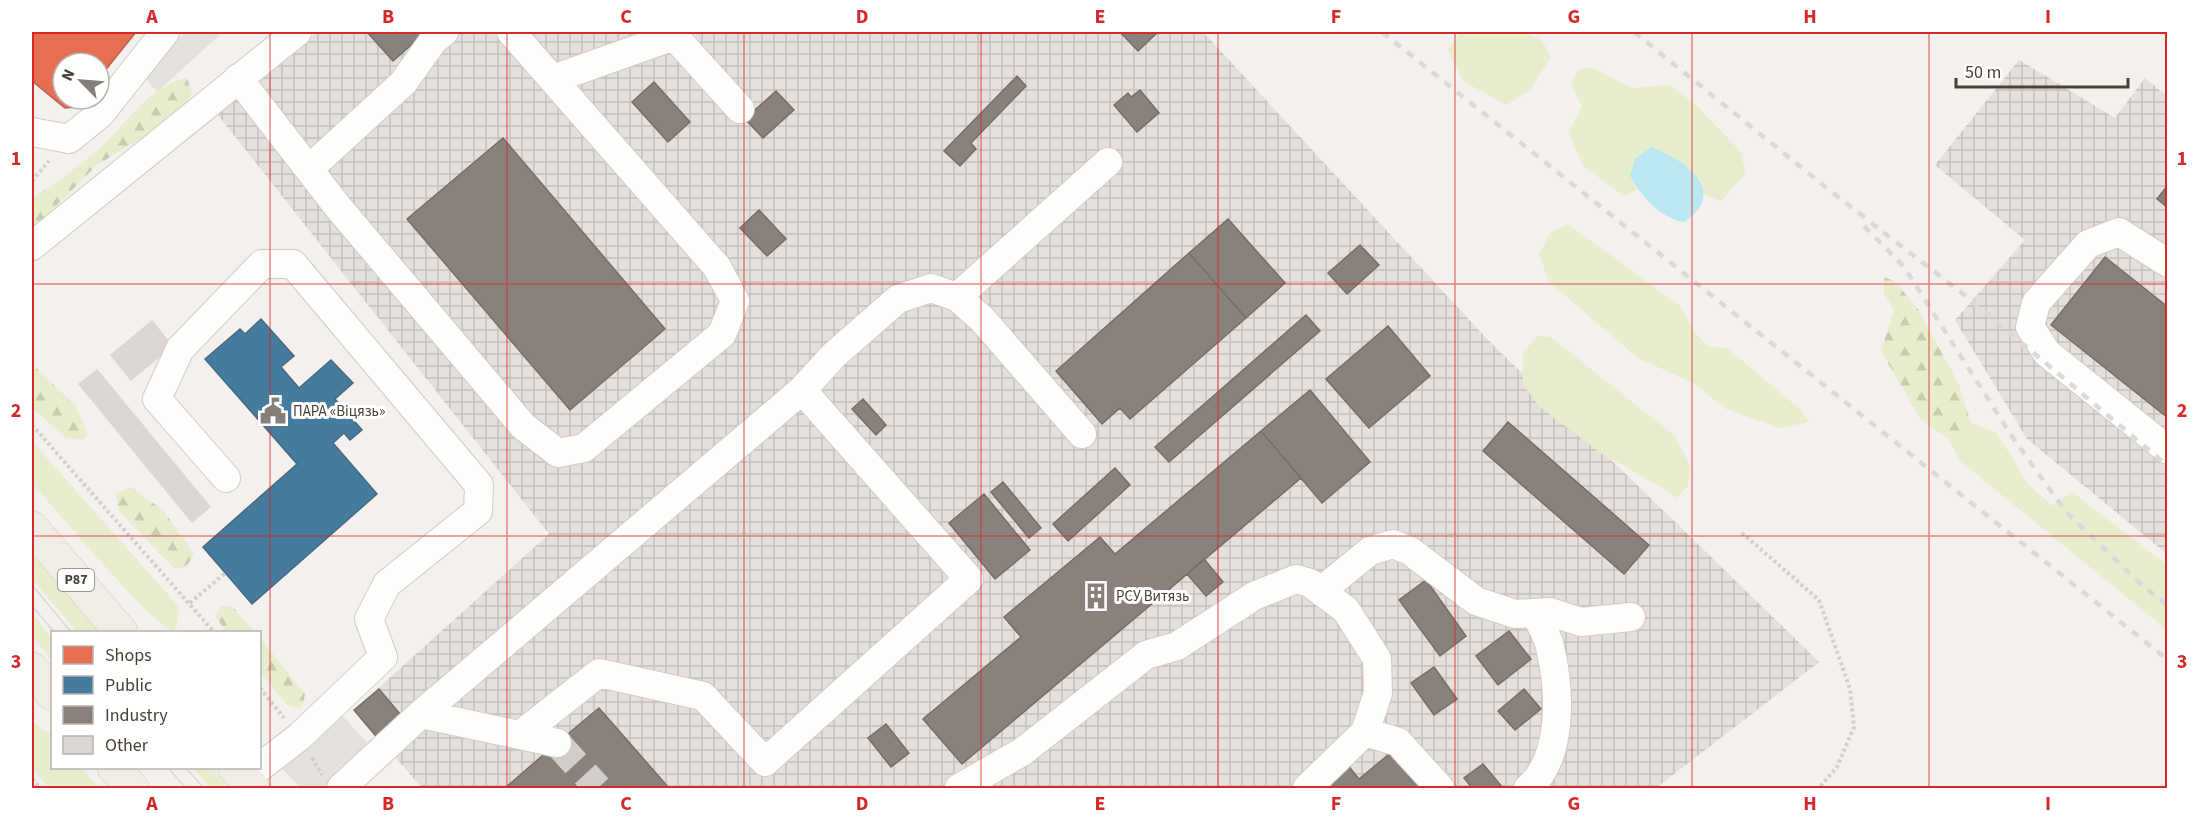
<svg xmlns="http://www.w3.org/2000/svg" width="2199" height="820" viewBox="0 0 2199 820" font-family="'Source Sans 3',sans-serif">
<defs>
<pattern id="industrial-grid" width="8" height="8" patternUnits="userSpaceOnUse" patternTransform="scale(1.5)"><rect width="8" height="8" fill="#e6e0dd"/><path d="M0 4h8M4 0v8" fill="none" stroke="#c7c1be"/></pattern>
<pattern id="forest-firs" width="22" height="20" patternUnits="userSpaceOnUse" patternTransform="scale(1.5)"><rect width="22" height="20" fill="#e7eecd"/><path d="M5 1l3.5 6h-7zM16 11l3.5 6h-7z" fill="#c8cdb1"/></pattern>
</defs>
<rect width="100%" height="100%" fill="#f3f0ee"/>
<path fill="url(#industrial-grid)" d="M317,32h886l283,306 333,324 -163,126h-1234l-68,-78 195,-176 -331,-419z
M2019,60l96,58 30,-40 22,18v458l-140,-115 -72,-119 70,-80 -90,-75z"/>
<path fill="#e7eecd" d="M1461,32h59l21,7 10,18 -21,33 -24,15 -43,-24 -15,-31z
M1591,67l41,21 38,-3 28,22 42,44 6,22 -25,28 -17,-6 -3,-15 -71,-4 7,13 -13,7 -41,-30 -14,-34 13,-26 -11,-21 7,-15z
M1568,224l112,82 15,27 13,13 20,3 73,61 8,12 -29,6 -54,-19 -33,-26 -55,-25 -89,-76 -10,-28 11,-21z
M1538,336l13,1 124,99 15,29 -2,21 -11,12 -45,-28 -29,-15 -63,-48 -17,-22v-33z
M1971,423l25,9 33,53 24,21 19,-14 95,73v65l-208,-170 -10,-21 19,4z
M32,441l147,166 -2,18 -5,7 -29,-24 -51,-56 -60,-69z
M32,553l67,79h-22l-45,-53z
M32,613l20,25v23l-20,-25z
M32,722l20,13v33h29l19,20h-51l-17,-20z
M193,768h19l18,20h-19z"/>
<path fill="url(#forest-firs)" d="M187,78l5,16 -13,20 -23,20 -18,6 -41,25 -65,65v-32c22,-14 43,-29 63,-46 30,-25 52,-66 92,-74z
M1884,277l10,4 23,26 42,78 12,38 -3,20 -19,-4 -28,-19 -40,-69 13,-41 -10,-17z
M32,367l4,1 40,38 12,29 -6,5 -16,-2 -34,-30z
M131,487l33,24 30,43 -8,13 -11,2 -57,-59 -2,-17z
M220,606h12l23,26h-29l-11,-17z
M260,638l45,56 -3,15 -15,-4 -27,-33z"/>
<path fill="#e5e1df" d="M185,32h38l-66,60 -17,-20z
M338,711l36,39 -42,38h-32l-21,-23z"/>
<path fill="#bce8f3" d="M1651,147c21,8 64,30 50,58 -3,6 -11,12 -16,17 -24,-3 -44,-26 -55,-46l5,-17z"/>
<path fill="#e76f51" stroke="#b8614a" stroke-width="1.5" d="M32,32h104l-37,46v-15h-36v36h19l-6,8 -11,1 -33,-27z"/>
<path fill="#457b9d" stroke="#47697f" stroke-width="1.5" d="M261,319l33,37 -13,11 18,21 32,-28 22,23 -18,16 27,31 -12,10 -6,-7 -11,10 44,51 -125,110 -49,-57 94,-83 -92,-105 35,-30 5,5z"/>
<path fill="#8a817c" stroke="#776e68" stroke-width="1.5" d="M367,32h59l-33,29z
M1120,32h38l-20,19z
M1017,76l9,10 -55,57 5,6 -16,17 -16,-15z
M654,82l36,40 -22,20 -36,-40z
M1140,90l19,23 -22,19 -23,-27 14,-12 3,4z
M776,91l18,19 -31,28 -18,-19z
M503,138l162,191 -95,81 -163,-191z
M2168,185v23l-11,-9z
M759,210l27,29 -19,17 -27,-28z
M1228,219l57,64 -39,35 -57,-65z
M1360,245l19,20 -32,29 -19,-21z
M1189,253l57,65 -116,101 -10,-11 -18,16 -46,-53z
M2105,257l63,50v111l-117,-93z
M1306,315l14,16 -151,131 -14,-15z
M1388,326l42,50 -61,52 -43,-49z
M1310,390l60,72 -48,41 -61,-72z
M863,399l23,26 -10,10 -24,-26z
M1508,422l141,123 -25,29 -141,-123z
M1261,431l40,47 -339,286 -39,-45 98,-82 -17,-20 96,-80 15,17z
M1115,468l15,17 -62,56 -15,-17z
M1003,482l38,46 -12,10 -38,-46z
M984,494l46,56 -35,29 -46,-56z
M1204,559l19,23 -17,14 -19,-22z
M1426,580l40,56 -26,20 -41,-56z
M1509,631l22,28 -33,26 -22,-29z
M1434,667l23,32 -23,16 -23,-32z
M379,689l26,31 -25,21 -26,-31z
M1524,689l17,20 -26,21 -17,-19z
M599,708l70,80h-164l52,-45z
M886,724l23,29 -18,14 -23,-29z
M1394,750l32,38h-108l29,-24 12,15z
M1483,764l20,24h-31l-8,-10z"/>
<path fill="#dcd7d4" stroke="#dcd7d3" stroke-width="1.5" d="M152,321l20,25 -41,34 -20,-25z
M97,370l113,137 -18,15 -113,-138z"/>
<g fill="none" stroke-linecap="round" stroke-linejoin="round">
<path stroke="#d1cdca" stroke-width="28" stroke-dasharray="28 14" stroke-linecap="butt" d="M557,743l41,45"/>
<g stroke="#d0ccc9" stroke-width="30">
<path id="minor" d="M238,78l100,129 185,219 35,27 26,-5 138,-114 13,-33 -18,-34 -206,-235
M553,79l121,-43 66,73
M32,132l37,7 31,-25 65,-82
M309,169l94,-86 30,-42 11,-9
M32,246l265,-214
M2168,263l-49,-31 -31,12 -52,59 -6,24 17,26 121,97
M957,297l151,-135
M802,390l32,-35 64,-56 33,-11 26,9 26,23 99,114
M226,478l-69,-79 23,-50 82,-85h31l186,221 -1,26 -91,73 -18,35 14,38 -84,80 -39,30
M1321,591l49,-40 23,-7 17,7 66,50 39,13 35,-2 31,10 50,-5
M421,714l381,-324 167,189 -204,183 -62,-66 -104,-23 -79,62
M1365,732l33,10 42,46
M341,788l80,-74 136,29
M959,788l63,-36 124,-97 31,-9 77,-50 42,-17 14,4 36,27 31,49 1,34 -13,39 -58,56
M1528,788c36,-30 32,-99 22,-141 -2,-11 -10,-23 -15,-34"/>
</g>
<g stroke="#d6c8ba" stroke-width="34">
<path id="major" d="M32,528l89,104
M32,669l20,25
M114,768l18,20
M235,768l18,20"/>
</g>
<path stroke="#d3d0cc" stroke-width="4" stroke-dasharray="3 3" stroke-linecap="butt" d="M32,181l17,-20
M32,425l182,207
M1742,533l77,67 31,89 4,38 -17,40 -18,21
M190,603l35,-30
M260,688l24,30
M312,758l10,17
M32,779l8,9"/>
<use href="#minor" stroke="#fdfdfc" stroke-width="28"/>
<use href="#major" stroke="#f2ece6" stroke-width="33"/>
<path stroke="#dadada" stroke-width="1.5" d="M32,585l39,47
M32,606l22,26
M168,768l18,20
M186,768l18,20"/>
<path stroke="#dadada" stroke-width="4.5" stroke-dasharray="8 8" stroke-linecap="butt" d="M1382,32l786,628
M1634,32l199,161 139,108 196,165
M1864,226l40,41 109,171 53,74 76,73 26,21"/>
</g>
<path fill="none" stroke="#d62828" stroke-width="1.5" stroke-opacity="0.55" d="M270,32v756M507,32v756M744,32v756M981,32v756M1218,32v756M1455,32v756M1692,32v756M1929,32v756M32,284h2136M32,536h2136"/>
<defs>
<g id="civic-bare" transform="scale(2.07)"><path d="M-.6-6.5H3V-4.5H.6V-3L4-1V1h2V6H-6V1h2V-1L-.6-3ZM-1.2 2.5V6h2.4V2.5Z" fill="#867e78" stroke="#fff" stroke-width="2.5" paint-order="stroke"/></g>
<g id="building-bare" transform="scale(2.07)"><path d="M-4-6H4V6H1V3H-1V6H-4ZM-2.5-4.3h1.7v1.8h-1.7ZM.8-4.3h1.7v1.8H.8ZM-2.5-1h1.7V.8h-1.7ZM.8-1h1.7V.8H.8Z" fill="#867e78" stroke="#fff" stroke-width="2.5" paint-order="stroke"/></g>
</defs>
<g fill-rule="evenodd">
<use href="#civic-bare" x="273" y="411"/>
<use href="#building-bare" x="1096" y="596"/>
</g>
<g text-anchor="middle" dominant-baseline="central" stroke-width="6" stroke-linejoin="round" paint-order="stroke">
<rect fill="#fff" stroke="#817974" stroke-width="1.5" x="58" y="569" width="36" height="22" rx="4.5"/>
<g font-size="14" font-weight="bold" fill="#4b4038">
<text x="76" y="580">Р87</text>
</g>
<g font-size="15" fill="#4b4038" stroke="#fff" text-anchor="start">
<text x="293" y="411">ПАРА «Віцязь»</text>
<text x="1116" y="596">РСУ Витязь</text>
</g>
</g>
<rect width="2199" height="820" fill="none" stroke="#ffffff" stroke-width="66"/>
<rect x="51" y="631" width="210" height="138" fill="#ffffff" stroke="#b7b3af" stroke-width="1.5"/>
<rect x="63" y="646" width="30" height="18" fill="#e76f51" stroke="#b7b3af" stroke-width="1.5"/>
<text x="105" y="661" font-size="18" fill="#4b4038">Shops</text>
<rect x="63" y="676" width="30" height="18" fill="#457b9d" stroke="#b7b3af" stroke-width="1.5"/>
<text x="105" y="691" font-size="18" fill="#4b4038">Public</text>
<rect x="63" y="706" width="30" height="18" fill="#8a817c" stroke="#b7b3af" stroke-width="1.5"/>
<text x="105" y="721" font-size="18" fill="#4b4038">Industry</text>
<rect x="63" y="736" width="30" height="18" fill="#dcd7d4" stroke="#b7b3af" stroke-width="1.5"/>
<text x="105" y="751" font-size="18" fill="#4b4038">Other</text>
<g transform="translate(81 81) rotate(295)"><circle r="28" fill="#ffffff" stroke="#b7b3af" stroke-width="1.5"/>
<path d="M0-4.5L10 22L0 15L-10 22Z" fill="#867e78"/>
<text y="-9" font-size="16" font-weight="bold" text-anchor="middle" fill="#4b4038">N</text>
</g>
<path d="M1956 78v9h172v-9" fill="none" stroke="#4b4038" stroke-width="3"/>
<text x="1965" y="78" font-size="18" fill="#4b4038" stroke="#ffffff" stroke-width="4.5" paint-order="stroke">50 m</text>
<rect x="33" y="33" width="2133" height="754" fill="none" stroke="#d62828" stroke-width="2"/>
<g font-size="20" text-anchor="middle" font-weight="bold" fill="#d62828">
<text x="152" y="23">A</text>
<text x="388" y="23">B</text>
<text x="626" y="23">C</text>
<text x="862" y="23">D</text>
<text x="1100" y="23">E</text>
<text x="1336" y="23">F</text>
<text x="1574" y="23">G</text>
<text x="1810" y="23">H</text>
<text x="2048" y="23">I</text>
<text x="16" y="165">1</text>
<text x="2182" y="165">1</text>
<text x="16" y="417">2</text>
<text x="2182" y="417">2</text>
<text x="16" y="668">3</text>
<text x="2182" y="668">3</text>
<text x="152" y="810">A</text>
<text x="388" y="810">B</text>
<text x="626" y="810">C</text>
<text x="862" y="810">D</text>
<text x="1100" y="810">E</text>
<text x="1336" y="810">F</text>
<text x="1574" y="810">G</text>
<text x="1810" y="810">H</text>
<text x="2048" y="810">I</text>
</g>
</svg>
